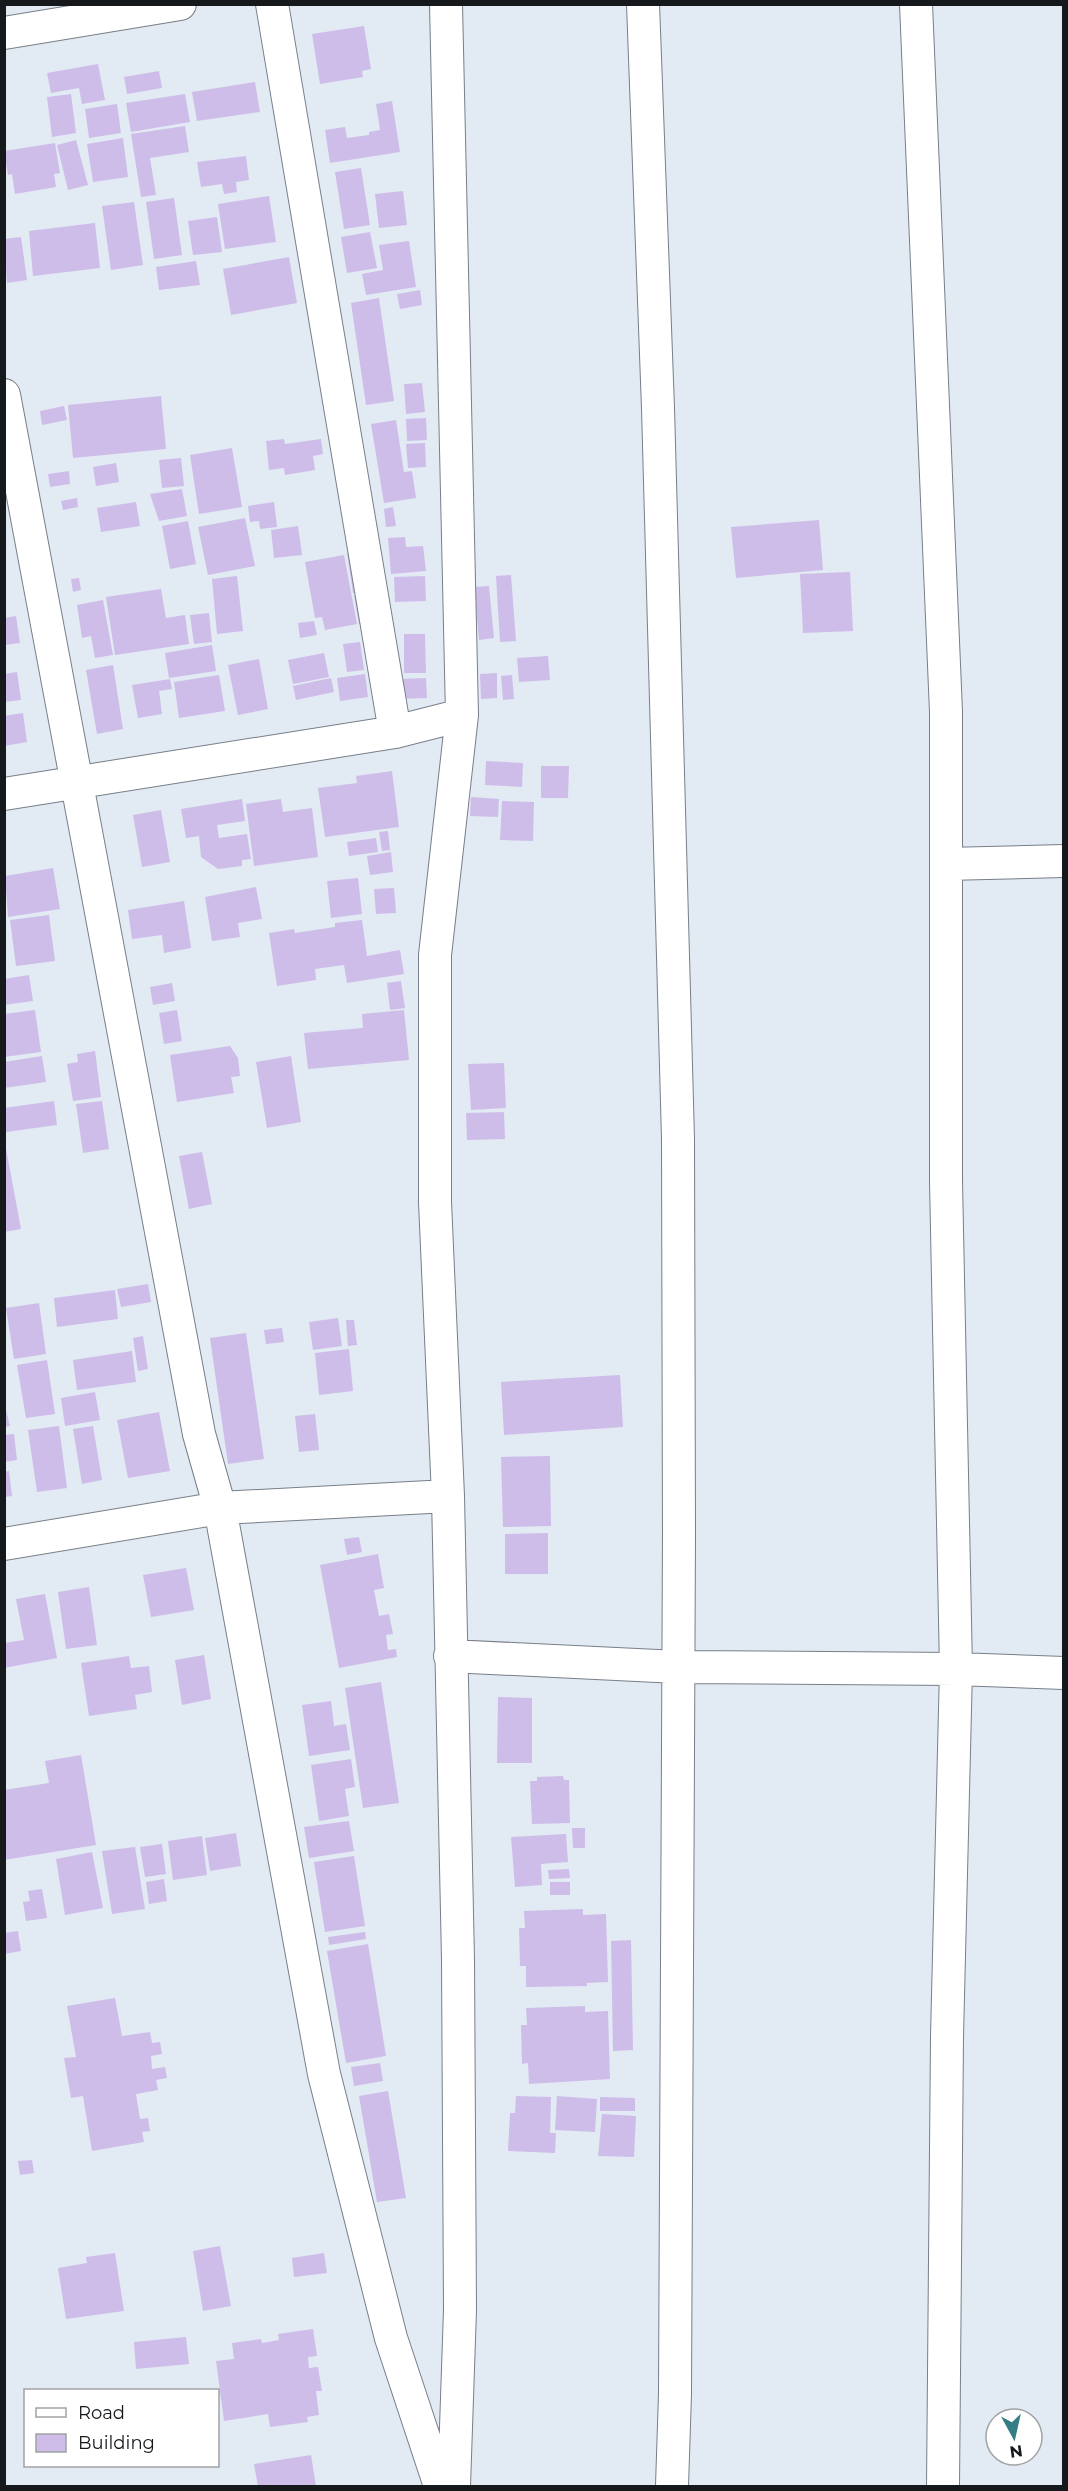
<svg xmlns="http://www.w3.org/2000/svg" width="1068" height="2491" viewBox="0 0 1068 2491" font-family="Montserrat,sans-serif">
<rect width="100%" height="100%" fill="#e2eaf4"/>
<path fill="#cebde9" d="M364,26l7,43 -9,2 1,6 -43,7 -8,-50z
M98,64l7,36 -23,4 -3,-16 -28,5 -4,-20z
M159,71l3,17 -35,6 -3,-17z
M255,82l5,30 -63,9 -5,-29z
M71,94l5,39 -24,4 -5,-40z
M185,94l5,28 -59,10 -5,-29z
M392,101l8,51 -70,11 -5,-33 20,-3 2,11 22,-3v-3l11,-2 -4,-26z
M117,104l4,29 -32,5 -4,-29z
M185,126l4,26 -39,6 6,37 -15,2 -10,-63z
M123,138l5,39 -35,5 -6,-38z
M76,140l12,45 -20,5 -11,-45z
M55,143l5,30 -6,1 2,13 -41,7 -3,-20 -4,1 -4,-24z
M246,156l3,24 -13,2 1,10 -13,2 -2,-10 -21,3 -4,-25z
M361,168l9,57 -26,4 -9,-57z
M403,191l4,34 -28,3 -4,-34z
M269,196l7,46 -51,7 -7,-45z
M174,198l8,57 -28,4 -8,-57z
M134,202l9,63 -32,5 -9,-64z
M217,217l5,35 -29,3 -5,-34z
M95,223l5,45 -67,8 -4,-45z
M370,232l7,36 -30,5 -6,-36z
M21,237l6,43 -20,3 -3,-44z
M409,241l7,46 -50,8 -4,-21 21,-4 -4,-25z
M289,257l8,46 -66,12 -8,-46z
M196,261l4,24 -41,5 -3,-23z
M420,290l2,15 -22,4 -3,-15z
M379,298l15,103 -28,4 -15,-102z
M422,383l3,29 -19,2 -2,-30z
M161,396l5,53 -93,9 -5,-53z
M64,406l3,14 -25,5 -2,-14z
M426,418l1,22 -20,1 -1,-22z
M396,420l8,52 8,-1 4,27 -32,5 -13,-79z
M284,439l1,5 36,-5 2,15 -10,2 2,14 -30,5 -1,-7 -15,2 -3,-29z
M425,443l1,24 -18,1 -2,-24z
M232,448l10,59 -43,7 -9,-59z
M181,458l3,28 -22,2 -3,-28z
M116,463l3,19 -23,4 -3,-19z
M69,471l1,13 -20,3 -2,-13z
M182,489l5,27 -28,5 -9,-27z
M77,498l1,9 -15,3 -2,-9z
M136,502l4,24 -39,6 -4,-24z
M274,502l3,25 -17,2 -1,-8 -9,1 -2,-16z
M393,507l3,19 -10,1 -2,-18z
M245,518l10,48 -47,9 -10,-48z
M819,520l4,50 -87,8 -5,-51z
M188,521l8,43 -26,5 -8,-43z
M298,526l4,29 -28,3 -3,-28z
M405,537l1,10 17,-1 3,25 -35,3 -3,-36z
M355,551l6,41 -8,1 -6,-40z
M344,555l13,69 -32,6 -3,-13 -7,1 -10,-56z
M850,572l3,59 -50,2 -3,-59z
M511,575l5,66 -16,1 -4,-66z
M237,576l6,55 -26,3 -5,-55z
M425,576l1,25 -31,1 -1,-25z
M79,578l2,12 -8,2 -2,-13z
M489,586l5,52 -15,2 -5,-53z
M161,589l5,29 19,-3 4,29 -74,11 -9,-58z
M362,593l5,30 -8,1 -5,-29z
M103,600l10,55 -18,3 -4,-22 -9,2 -5,-33z
M209,613l3,29 -18,2 -4,-29z
M16,616l4,27 -16,2v-27z
M314,621l3,14 -17,3 -2,-15z
M404,634h21l1,39h-22z
M360,642l4,28 -17,2 -4,-28z
M212,645l4,26 -47,7 -4,-25z
M324,653l5,24 -36,7 -5,-24z
M548,656l2,24 -31,2 -2,-24z
M259,659l9,50 -30,6 -10,-50z
M113,665l10,64 -26,5 -11,-64z
M17,672l4,28 -17,2v-28z
M497,673v25l-16,1 -1,-25z
M365,674l3,23 -28,4 -3,-23z
M219,675l6,36 -46,7 -5,-36z
M512,675l2,24 -11,1 -2,-24z
M331,678l3,14 -38,8 -3,-14z
M426,678l1,20 -28,1 -1,-20z
M170,679l2,10 -13,2 3,23 -24,4 -6,-33z
M23,713l4,29 -23,4v-30z
M486,761l37,2 -1,24 -37,-2z
M541,766h28l-1,32h-27z
M392,771l7,56 -74,10 -7,-49 39,-5 -1,-7z
M471,797l28,2 -1,18 -28,-1z
M242,799l3,22 -28,4 2,13 28,-4 4,25 -9,1v6l-24,3 -17,-12 -2,-21 -13,2 -5,-29z
M281,799l2,13 29,-4 6,49 -64,9 -8,-62z
M502,801l32,1 -1,39 -33,-1z
M161,810l9,52 -28,5 -9,-52z
M388,831l2,19 -8,1 -3,-19z
M376,838l2,14 -29,4 -2,-14z
M391,852l2,20 -23,3 -3,-19z
M53,868l7,41 -52,8 -3,-41z
M358,878l4,36 -31,4 -4,-37z
M256,887l6,32 -24,4 2,14 -28,4 -7,-44z
M394,888l2,25 -20,1 -2,-25z
M184,901l7,47 -27,5 -2,-18 -30,4 -4,-29z
M49,915l6,46 -39,5 -6,-46z
M362,920l5,36 33,-6 4,24 -57,9 -3,-18 -29,4 1,11 -39,6 -8,-53 25,-4 1,4 40,-6v-4z
M29,975l4,26 -29,4v-26z
M401,981l4,27 -15,2 -3,-27z
M172,983l3,18 -22,4 -3,-18z
M35,1010l6,42 -37,5v-43z
M177,1010l5,31 -18,3 -5,-31z
M404,1010l5,50 -101,9 -4,-36 59,-5 -1,-14z
M230,1046l8,12 2,18 -9,1 3,16 -57,9 -7,-47z
M95,1051l6,46 -28,4 -6,-37 11,-2 -1,-8z
M42,1056l4,26 -42,6v-26z
M291,1056l10,66 -34,6 -11,-66z
M504,1063l2,45 -35,2 -3,-46z
M54,1101l3,24 -51,7 -2,-24z
M102,1101l7,48 -26,4 -7,-49z
M504,1112l1,27 -38,1 -1,-27z
M4,1138l17,91 -17,3z
M202,1152l10,52 -23,5 -10,-53z
M148,1284l3,18 -30,5 -4,-18z
M115,1290l3,29 -61,8 -3,-29z
M39,1303l7,51 -32,5 -8,-51z
M338,1318l4,28 -29,4 -4,-28z
M346,1320h8l3,25 -9,1z
M282,1328l2,14 -18,2 -2,-14z
M246,1333l18,126 -36,5 -18,-126z
M143,1336l5,33 -10,2 -5,-33z
M349,1349l4,42 -34,4 -4,-42z
M132,1351l4,31 -59,8 -4,-30z
M47,1360l8,54 -29,4 -9,-53z
M620,1375l3,52 -119,8 -3,-53z
M95,1392l5,28 -35,6 -4,-28z
M4,1402l6,24 -6,1z
M159,1412l11,59 -42,7 -11,-58z
M315,1414l4,36 -20,2 -4,-36z
M59,1426l8,62 -30,4 -9,-62z
M93,1426l9,54 -20,4 -9,-55z
M14,1434l3,26 -13,2v-27z
M550,1456l1,70 -48,1 -2,-70z
M9,1471l3,25 -8,1v-25z
M548,1533v41h-43v-40z
M359,1537l3,15 -15,3 -3,-16z
M378,1554l6,34 -10,2 5,26 10,-2 4,20 -7,1 2,15 8,-1 1,8 -58,11 -19,-103z
M186,1568l8,42 -43,7 -8,-42z
M89,1587l8,58 -31,4 -8,-57z
M45,1594l12,64 -53,10v-25l20,-3 -8,-41z
M204,1655l7,44 -29,6 -7,-45z
M129,1656l2,12 18,-2 3,26 -17,3 2,14 -48,7 -8,-53z
M381,1682l18,121 -36,5 -18,-120z
M498,1697l34,1v65h-35z
M331,1701l3,25 12,-2 4,26 -41,6 -7,-51z
M81,1755l15,90 -92,15v-70l45,-7 -4,-22z
M351,1759l4,28 -10,2 4,27 -30,5 -8,-56z
M563,1776l1,4h5l1,43 -38,1 -2,-43h7v-4z
M349,1821l5,30 -45,7 -5,-31z
M572,1828h13v20h-12z
M236,1833l5,33 -31,5 -5,-33z
M566,1834l2,28 -27,2 1,21 -27,2 -4,-50z
M202,1836l5,39 -34,5 -5,-39z
M162,1844l4,30 -21,3 -5,-30z
M135,1847l10,62 -33,5 -10,-63z
M92,1852l11,56 -38,7 -9,-56z
M354,1856l11,70 -40,6 -11,-70z
M569,1869l1,9 -21,1 -1,-9z
M164,1879l3,22 -18,3 -3,-22z
M550,1882h20v13h-20z
M42,1889l5,29 -21,3 -3,-19 7,-1 -2,-10z
M583,1909v6l23,-1 2,68 -21,1v3l-61,1v-21h-6l-1,-38h6l-1,-17z
M18,1931l3,20 -17,3v-21z
M365,1932l1,7 -37,6 -1,-8z
M631,1940l2,110 -20,1 -2,-110z
M368,1944l18,112 -40,7 -19,-112z
M115,1998l7,38 28,-4 2,11 8,-1 2,12 -11,2 1,13 13,-2 2,11 -11,2 2,10 -22,4 4,25 8,-1 2,13 -8,1 2,10 -52,9 -9,-55 -12,2 -7,-40 12,-1 -9,-51z
M585,2006v6l23,-1 2,68 -81,5 -1,-21 -6,1 -1,-39h6l-1,-17z
M380,2063l3,18 -29,5 -3,-19z
M388,2091l18,107 -29,4 -18,-106z
M516,2096l35,1 -1,36h6l-1,20 -47,-2 2,-38h5z
M557,2096l40,3 -2,33 -40,-2z
M600,2097l35,1v13h-35z
M602,2114l34,2 -2,41 -36,-1z
M32,2160l2,13 -14,2 -2,-14z
M220,2246l11,60 -28,5 -10,-60z
M115,2253l9,58 -58,8 -8,-51 29,-5 -1,-6z
M324,2253l3,20 -33,4 -2,-19z
M313,2329l4,27 -9,1 1,11 9,-1 4,24h-6l3,24 -12,2 1,5 -38,5 -2,-13 -44,7 -8,-60 18,-2 -2,-16 29,-4 1,4 17,-3 -1,-6z
M186,2337l3,27 -53,5 -2,-27z
M311,2455l5,31h-58l-4,-22z"/>
<g fill="none" stroke-linecap="round" stroke-linejoin="round">
<g stroke="#787f88" stroke-width="34">
<path id="minor" d="M272,4l123,728
M446,4l16,711 -27,240v247l13,294 10,463 2,351 -6,176
M643,4l15,404 20,731 1,396 -4,859 -3,92
M916,4l30,708v469l10,488 -9,368 -4,449
M4,33l176,-29
M4,395l195,1039 21,74 104,566 67,264 49,148
M4,794l391,-62 67,-17
M946,864l118,-3
M4,1544l216,-36 228,-12
M450,1656l228,11 278,2 108,4"/>
</g>
<use href="#minor" stroke="#fff" stroke-width="32"/>
</g>
<rect width="1068" height="2491" fill="none" stroke="#15191c" stroke-width="12"/>
<rect x="24" y="2389" width="195" height="78" fill="#ffffff" stroke="#a1a3a4" stroke-width="1.5"/>
<rect x="36" y="2408" width="30" height="9" fill="#ffffff" stroke="#a1a3a4" stroke-width="1.5"/>
<text x="78" y="2419" font-size="18" fill="#15191c">Road</text>
<rect x="36" y="2434" width="30" height="18" fill="#cebde9" stroke="#a1a3a4" stroke-width="1.5"/>
<text x="78" y="2449" font-size="18" fill="#15191c">Building</text>
<g transform="translate(1014 2437) rotate(172)"><circle r="28" fill="#ffffff" stroke="#a1a3a4" stroke-width="1.5"/>
<path d="M0-4.5L10 22L0 15L-10 22Z" fill="#357d84"/>
<text y="-9" font-size="16" font-weight="bold" text-anchor="middle" fill="#15191c">N</text>
</g>
</svg>
